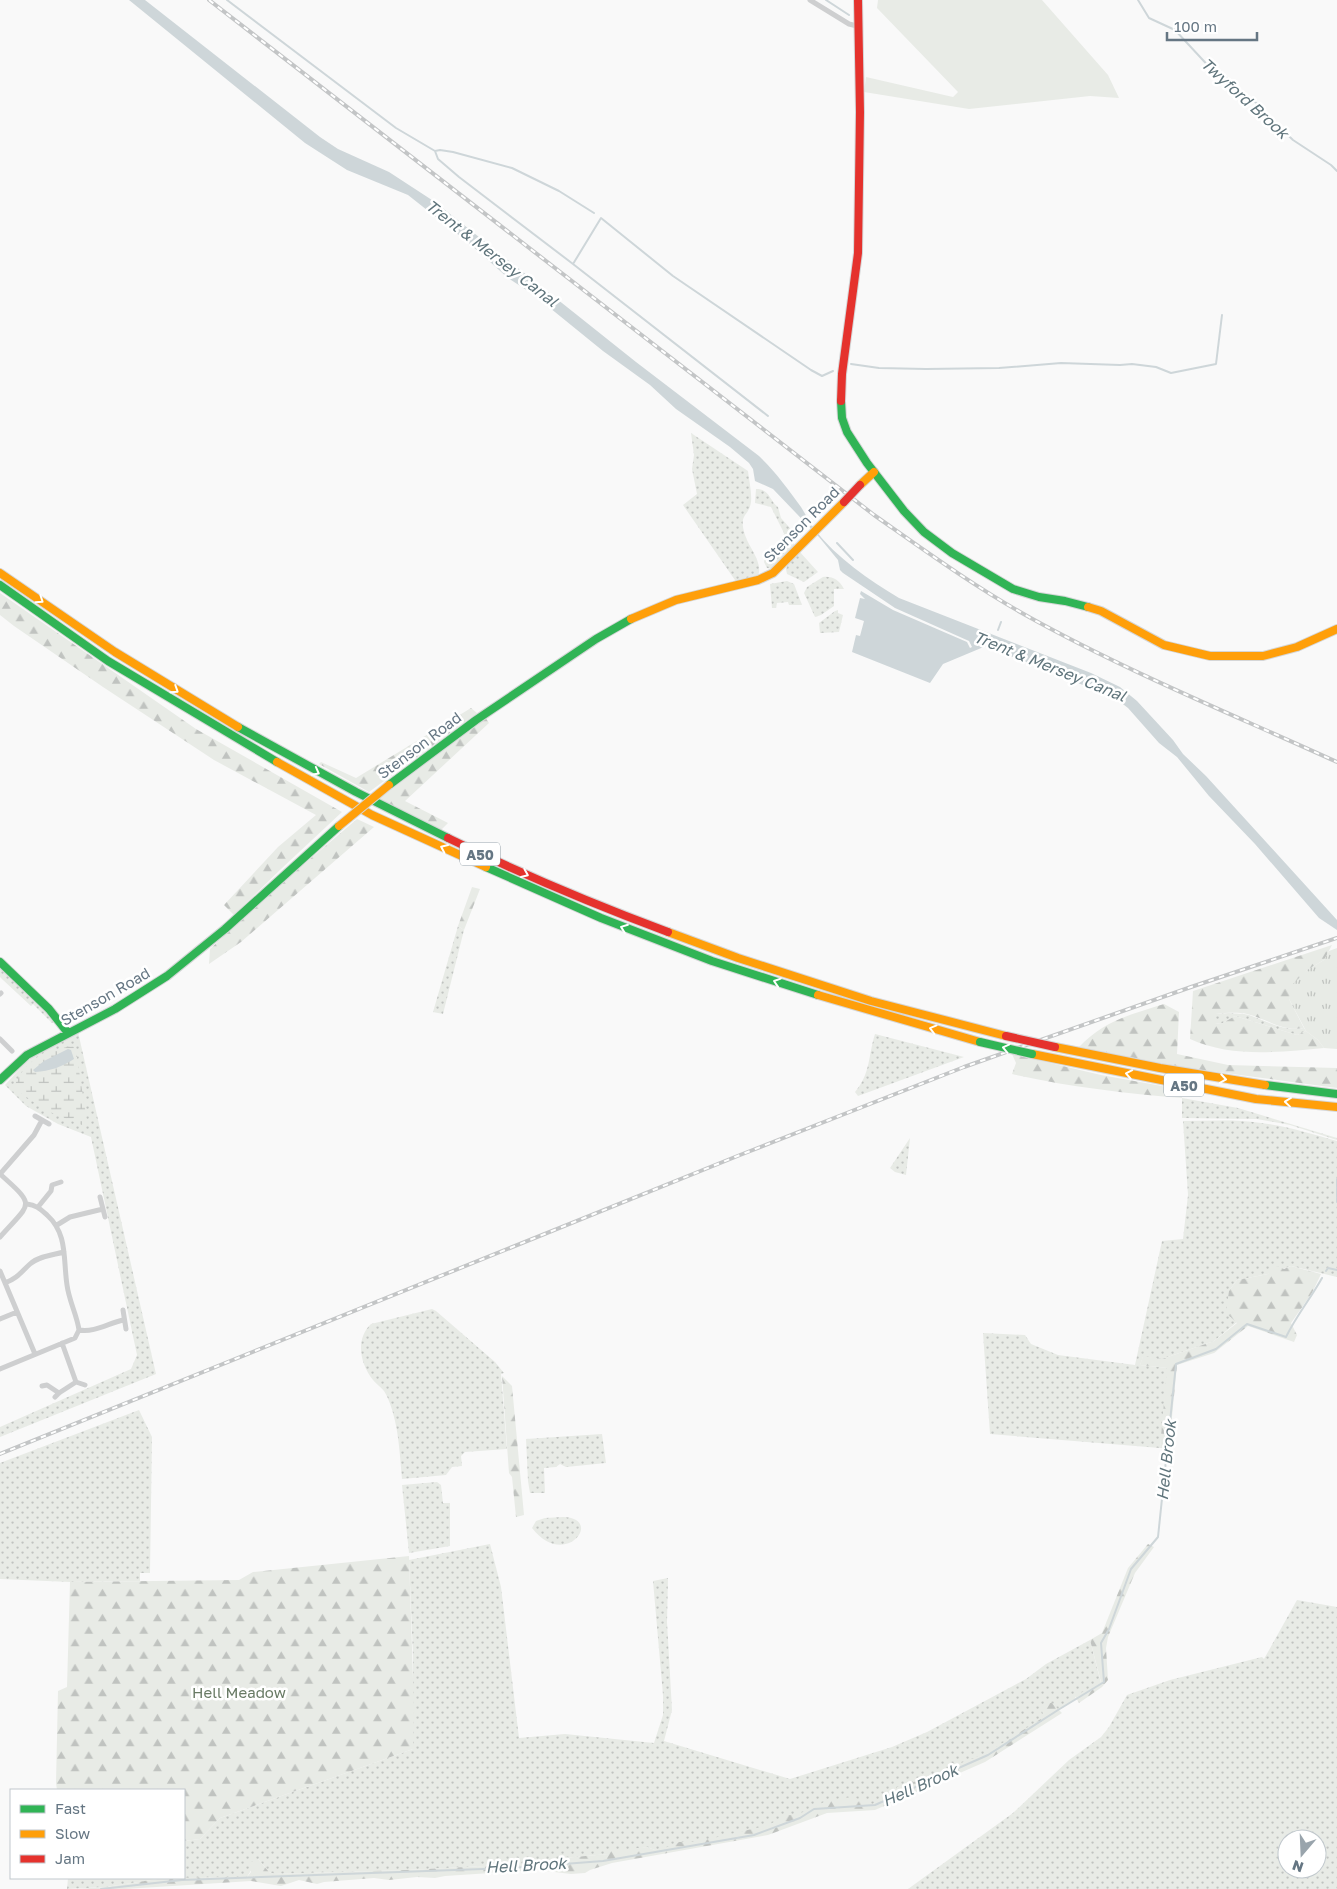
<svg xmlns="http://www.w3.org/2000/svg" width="1337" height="1889" viewBox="0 0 1337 1889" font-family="'Golos Text',sans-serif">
<defs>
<pattern id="grass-dots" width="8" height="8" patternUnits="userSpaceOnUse" patternTransform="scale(1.25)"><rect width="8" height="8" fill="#e8ebe6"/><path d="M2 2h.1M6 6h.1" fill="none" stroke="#c0c3c0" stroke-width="1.8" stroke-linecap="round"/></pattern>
<pattern id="forest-firs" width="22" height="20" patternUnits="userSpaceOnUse" patternTransform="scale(1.25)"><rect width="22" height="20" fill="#e8ebe6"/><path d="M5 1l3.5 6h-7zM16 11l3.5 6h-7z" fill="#c0c3c0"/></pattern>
<pattern id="wetland-marsh" width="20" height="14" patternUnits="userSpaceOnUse" patternTransform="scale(1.25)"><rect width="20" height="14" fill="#e8ebe6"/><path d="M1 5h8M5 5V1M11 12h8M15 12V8" fill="none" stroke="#c0c3c0"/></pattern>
<pattern id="park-tufts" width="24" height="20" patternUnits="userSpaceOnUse" patternTransform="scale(1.25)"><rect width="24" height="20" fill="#e8ebe6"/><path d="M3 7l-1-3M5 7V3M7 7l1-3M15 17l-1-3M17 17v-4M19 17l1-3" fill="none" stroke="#c0c3c0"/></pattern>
</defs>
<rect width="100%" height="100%" fill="#f9f9f9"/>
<path fill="url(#grass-dots)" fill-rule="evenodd" d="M691,433l57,38c1,9 4,22 3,31 -2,15 -13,11 -6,33 4,13 20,29 12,43l-20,5 -54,-78 14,-11 -5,-25 2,-14z
M756,489c14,0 13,11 22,18l3,11 16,18 -4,6 3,5 -23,22 -6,-1 -3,-6 1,-6 18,-15 1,-8 -13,-26 -16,-4z
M799,551l19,21 -14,10 -17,-8 -1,-5 2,-5z
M823,577c10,-1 16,3 21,12h-10v17l-13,9 -6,2 -11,-24 3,-6z
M787,581l7,3 8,21h-13l-1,-3 -11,1 -1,5h-4l-2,-24z
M838,610v3l5,2 -4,17 -19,1 -1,-10 16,-12z
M458,926l6,4 -21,84 -10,-2z
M0,967l55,53 -3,3 -19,-19 -2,2 -28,-26 -3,-3z
M1229,1013c6,1 14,0 20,2 18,6 35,17 55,13l2,3 -9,4 -62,-19 -14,8 -6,-1v-9z
M78,1032l78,342 -156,63v-10l131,-58 6,-14 -46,-218 -33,-13 -32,-18 -21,-21 19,-21 15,-12z
M875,1034l89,23 -106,39 -3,-4c16,-19 13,-36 20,-58z
M1182,1098l56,10 99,30v2l-47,-15 -33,-6 -75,-1z
M1183,1121c26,0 52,-2 78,2 26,3 51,11 76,18v136l-46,-11 -23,8 -31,6 -8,11 1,26 7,5 -23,19 -52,18 -19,-2 -3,8 28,3 -8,80 -170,-14 -7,-101 42,2 6,9 27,11 77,10 27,-124 21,-2 5,-44z
M910,1138l-4,37 -11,-3 -5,-4z
M432,1309l4,2 59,51 9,11 -3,1 6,75 -42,3 -4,4 1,10 -10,1 -6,8 -44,4c-2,-22 -3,-45 -9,-66 -2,-7 -5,-16 -9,-22 -3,-4 -8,-7 -11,-11 -13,-16 -18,-41 -2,-56z
M139,1410l13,27 -2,136h-10v8l-70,1 -70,-3v-116z
M602,1434l4,29 -40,4 -6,-3 -4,3 -12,1 1,25h-15l-2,-12 -2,-42z
M437,1482l4,3 2,18h7v43l-41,7 -7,-68z
M563,1517c42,1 2,54 -31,11l4,-7 9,-3z
M490,1544l11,43 18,151 46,-4 89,9 9,-28v-20l-10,-114 15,-3 -1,44 5,88 -8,31 126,38 102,-32 35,-15 99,-53 20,-15 44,-24 11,43 -26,14 1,2 -88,56 -113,50 -61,4 -59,26 -100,15 -8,-3 -38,7 -46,4 -21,5 -136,7 -132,4 -5,-2 -11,-13 -11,18 -83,1 -58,9 -39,2 1,-11h116v-37l16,-2 20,-21 193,-69v-93l-4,-96z
M1297,1600l40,7v282h-429l105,-76 56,-53 32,-23 8,-10 18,-32 43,-15 92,-23 2,2zM1287,1839h30v30h-30z"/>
<path fill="url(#forest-firs)" d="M0,593l196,136 146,83 -61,57 -47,46 -10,-10 54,-58 38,-32 -102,-55 -111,-73 -89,-61 -14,-11z
M471,708l6,5 -108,79 -50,-28 2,-2 35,16z
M485,717l4,6 -84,78 43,22 -7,7 -62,-31z
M357,819l17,8 -133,115 -32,22 1,-15 79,-72z
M472,887l8,2 -16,41 -6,-4z
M1332,945l-8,15 -17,10 -18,29 15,29c-21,4 -37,-9 -57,-14 -10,-2 -21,-1 -31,0l-1,9 6,1 14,-8 62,19 9,-4 12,9 6,8c-44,4 -93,10 -134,-9l3,-48z
M1164,1004l15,8 -2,42 51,11 109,3v20l-157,-21 -101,-20c26,-27 51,-32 85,-43z
M1012,1054l89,21 83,15 -2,8c-58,-5 -112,-11 -170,-24l4,-11z
M1277,1266l7,3 7,-3 30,8 -9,19 -21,30 6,12 -3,7 -46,-16 -34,27 -37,12 -8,83h-9l7,-80 -27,-3 3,-9 19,3 52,-18 23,-18 -11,-10 3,-22 8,-11 31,-6z
M502,1376l10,10 12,129 -8,2 -4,-40 -3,-4z
M1148,1544l6,3 -19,26 -27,64 -2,11 2,32 -6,7 -23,16 -4,-7 26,-14 -11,-42 12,-7 26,-65z
M409,1556l5,154 -1,39 -193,69 -20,21 -16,2v-51h-127l-1,-7 2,-92 9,-4 3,-105 169,-2 14,-8z
M1047,1703h5l10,10 -77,49 -110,48 -48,3 -59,22 -156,28 -22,7 -5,3 -14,1 -33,-4 -93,6 -10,2 -18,-1 -28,3 -15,-2 -50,4 -7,2 -18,-4 -18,6 -30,-5 -126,8h-50l31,-2 58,-9 83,-1 4,-5v-10l7,-3 11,13 5,2 132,-4 136,-7 21,-5 45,-4 3,-3 36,-4 8,3 20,-5 4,-3h17l73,-17 16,-10h11l23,-10 8,-5 26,-3 19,7 24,-10 1,-7 20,-6 71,-29 56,-35 -2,-6 2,-6z"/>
<path fill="url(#wetland-marsh)" d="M73,1046l3,5 11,71 -5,3 -37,-15 -30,-21c-1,-11 16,-29 26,-34 9,-5 22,-7 32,-9z"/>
<path fill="url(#park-tufts)" d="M1337,948v101l-13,-1 -6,-8 -12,-9 -17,-32 3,-14 15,-15 17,-10 5,-9z"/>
<path fill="#e8ebe6" d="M878,0h164l66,75 11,23 -29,-2 -121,13 -105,-17 2,-15 87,20 5,-5 -81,-84z"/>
<path fill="#ced6d9" d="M129,0h16l175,137 18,12 51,23 46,30 201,160 123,94c16,15 29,33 42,51 5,8 9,16 14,23 22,28 54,50 84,68l192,75 29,14 17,14 36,39 10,14 23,22 131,144v10l-18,-12 -64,-74 -46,-48 -32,-39 -18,-14 -31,-35 -13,-10 -129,-52 -43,18 -13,19 -78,-31 4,-17 4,1 4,-15 -9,-3 5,-20 5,1 -5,-5 1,-3 32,19 74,32 3,6 2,-1 -3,-6 -74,-33 -52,-35 -3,-3 -2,-10 -19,-23 -46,-48 -18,-8 -2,-12 -4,-6 -19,-16 -54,-38 -26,-24 -47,-34 -69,-56 -26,-17 -38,-34 -62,-49 -61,-25 -42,-27z
M68,1049l3,1 3,9c-12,8 -24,12 -39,13l-2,-2 11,-9z"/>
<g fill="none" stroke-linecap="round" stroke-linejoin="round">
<path stroke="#ced6d9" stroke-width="2" d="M227,0l169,128 39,23 5,-1 13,2 59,16 47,23 35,22
M826,0l23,15
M1138,0l11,18 26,12 39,42 15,7 7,9 23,17 8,10 26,25 38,25 6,6
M435,151l3,8 21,18 114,87 28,-46 72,58 138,94 11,6 11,-5
M573,264l195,152
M851,364l28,4 47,1 73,-1 62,-5 59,2 12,-1 24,3 15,6 45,-9 6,-49
M837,543l16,17
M998,630l3,-8
M1337,1179v23
M1326,1271l2,-3 9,2
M101,1889l81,-9 329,-12 92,-7 151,-26 46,-17 14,-9 61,-4 113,-50 70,-45 46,-28 -3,-39 8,-14 22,-60 27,-32 18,-173 40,-15 31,-25 39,13c10,-21 25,-39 36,-59"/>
<g stroke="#d5d6d7" stroke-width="10">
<path id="fast" d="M841,401l1,17 5,14 20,31 37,48 20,21 28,21 61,36 26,8 26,4 23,6
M0,585l108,76 169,101
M238,727l118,65 92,46
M389,785l87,-65 120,-81 35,-20
M486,867l115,51 111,43 106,34
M0,962l49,47 19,24
M0,1080l27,-25 88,-46 52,-33 58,-47 114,-103
M1265,1085l72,9"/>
</g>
<g stroke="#d5d6d7" stroke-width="10">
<path id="slow" d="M860,485l14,-13
M0,573l115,79 123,75
M1088,607l13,4 63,34 46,11h53l34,-9 40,-18
M631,619l45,-19 82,-20 15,-7 71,-71
M277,762l95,53 114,52
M668,932l70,26 133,43 135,35
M818,995l162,47
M1055,1047l105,21 105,17
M1032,1054l224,45 81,8"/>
</g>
<g stroke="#d5d6d7" stroke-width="10">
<path id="jam" d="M841,401l1,-27 16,-121 2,-141 -2,-112
M448,838c71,35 145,66 220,94"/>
</g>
<path stroke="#cecfd0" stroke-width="5" d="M810,0l39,24 8,2
M0,994l1,-1
M0,1039l12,12
M35,1116l14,8
M0,1174c37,33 31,28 0,63
M0,1174l34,-39 8,-15
M100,1197l5,20
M38,1207l13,-16 1,-6 9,-3
M57,1225l13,-8 33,-8
M0,1271l35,83
M5,1283c13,-5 16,-11 25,-19 9,-8 23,-9 34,-12
M123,1310l3,19
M0,1319l17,-7
M79,1330c15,3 30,-7 44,-10
M62,1343l14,39 9,3
M0,1369l75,-31 4,-8c-2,-15 -10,-29 -12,-45 -4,-26 1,-51 -20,-70 -7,-6 -11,-10 -20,-11
M42,1386l5,-1 12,8
M55,1397l4,-4 17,-11"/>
<use href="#fast" stroke="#30b455" stroke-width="8"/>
<use href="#slow" stroke="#ff9f0a" stroke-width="8"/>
<use href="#jam" stroke="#e5322d" stroke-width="8"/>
<g stroke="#c3c5c6" stroke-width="4">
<path id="rail" d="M209,0l665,515c50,35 101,72 155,102 99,55 205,98 308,145
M0,1454l740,-299 224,-88 227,-80 146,-49"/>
</g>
<use href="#rail" stroke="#fff" stroke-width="2" stroke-dasharray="5.5" stroke-linecap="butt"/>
<g stroke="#d5d6d7" stroke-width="10" stroke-linecap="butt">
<path id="fast-bridge" d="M980,1042l52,12"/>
</g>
<g stroke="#d5d6d7" stroke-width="10" stroke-linecap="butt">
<path id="slow-bridge" d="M339,826l50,-41"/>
</g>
<g stroke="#d5d6d7" stroke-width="10" stroke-linecap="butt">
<path id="jam-bridge" d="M844,502l16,-17
M1006,1036l49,11"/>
</g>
<use href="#fast-bridge" stroke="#30b455" stroke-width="8"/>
<use href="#slow-bridge" stroke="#ff9f0a" stroke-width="8"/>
<use href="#jam-bridge" stroke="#e5322d" stroke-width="8"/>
</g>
<defs><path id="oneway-chevron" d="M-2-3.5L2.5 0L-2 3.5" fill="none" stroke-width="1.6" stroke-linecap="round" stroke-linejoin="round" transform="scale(1.25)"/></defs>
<g stroke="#fff">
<use href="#oneway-chevron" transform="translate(40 600) rotate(34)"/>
<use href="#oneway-chevron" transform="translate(175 690) rotate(33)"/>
<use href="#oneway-chevron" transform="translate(316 772) rotate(28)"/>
<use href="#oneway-chevron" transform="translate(444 848) rotate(-155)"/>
<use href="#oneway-chevron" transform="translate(525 874) rotate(23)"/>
<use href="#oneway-chevron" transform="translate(624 928) rotate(-159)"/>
<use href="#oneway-chevron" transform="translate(777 982) rotate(-162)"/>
<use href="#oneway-chevron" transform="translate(933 1029) rotate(-165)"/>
<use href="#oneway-chevron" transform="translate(1006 1048) rotate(-167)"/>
<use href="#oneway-chevron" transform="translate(1129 1074) rotate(-169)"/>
<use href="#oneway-chevron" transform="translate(1223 1079) rotate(9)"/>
<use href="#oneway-chevron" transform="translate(1288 1102) rotate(-174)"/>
</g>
<g text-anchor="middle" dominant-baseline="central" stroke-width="5" stroke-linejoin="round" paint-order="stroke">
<g fill="#fff" stroke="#939fa8" stroke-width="1">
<rect x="460" y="842.5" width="40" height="23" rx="4"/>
<rect x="1164" y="1073.5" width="40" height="23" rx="4"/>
</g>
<g font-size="14" font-weight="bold" fill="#657683">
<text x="480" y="854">A50</text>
<text x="1184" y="1085">A50</text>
</g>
<g font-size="15" fill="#657683" stroke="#fff">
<text transform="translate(801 524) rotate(-45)">Stenson Road</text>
<text transform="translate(419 745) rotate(-37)">Stenson Road</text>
<text transform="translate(105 996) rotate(-30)">Stenson Road</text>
</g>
<g font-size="15" fill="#687a64" stroke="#fff">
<text x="239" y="1692">Hell Meadow</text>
</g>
<g font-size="16" font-style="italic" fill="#60757c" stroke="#fff">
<text transform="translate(1245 98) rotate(42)">Twyford Brook</text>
<text transform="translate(492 253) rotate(38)">Trent &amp; Mersey Canal</text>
<text transform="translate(1050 666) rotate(22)">Trent &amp; Mersey Canal</text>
<text transform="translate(1166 1460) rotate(-84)">Hell Brook</text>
<text transform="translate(920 1785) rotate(-24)">Hell Brook</text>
<text transform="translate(526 1865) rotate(-3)">Hell Brook</text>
</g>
</g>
<rect x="10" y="1789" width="175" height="90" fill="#ffffff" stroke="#c1c8cd"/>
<rect x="20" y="1805" width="25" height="8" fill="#30b455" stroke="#c1c8cd"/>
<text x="55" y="1814" font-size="15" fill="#657683">Fast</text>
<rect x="20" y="1830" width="25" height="8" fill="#ff9f0a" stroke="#c1c8cd"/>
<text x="55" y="1839" font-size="15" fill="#657683">Slow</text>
<rect x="20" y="1855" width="25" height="8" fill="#e5322d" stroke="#c1c8cd"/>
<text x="55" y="1864" font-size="15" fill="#657683">Jam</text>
<g transform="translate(1302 1854) rotate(199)"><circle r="24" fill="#ffffff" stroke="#c1c8cd"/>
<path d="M0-4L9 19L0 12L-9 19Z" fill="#99a4ac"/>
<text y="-8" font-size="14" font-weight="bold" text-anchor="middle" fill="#657683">N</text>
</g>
<path d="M1167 32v8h90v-8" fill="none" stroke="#657683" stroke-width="2.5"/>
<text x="1174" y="32" font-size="15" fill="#657683" stroke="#ffffff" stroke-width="4" paint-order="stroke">100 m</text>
</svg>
